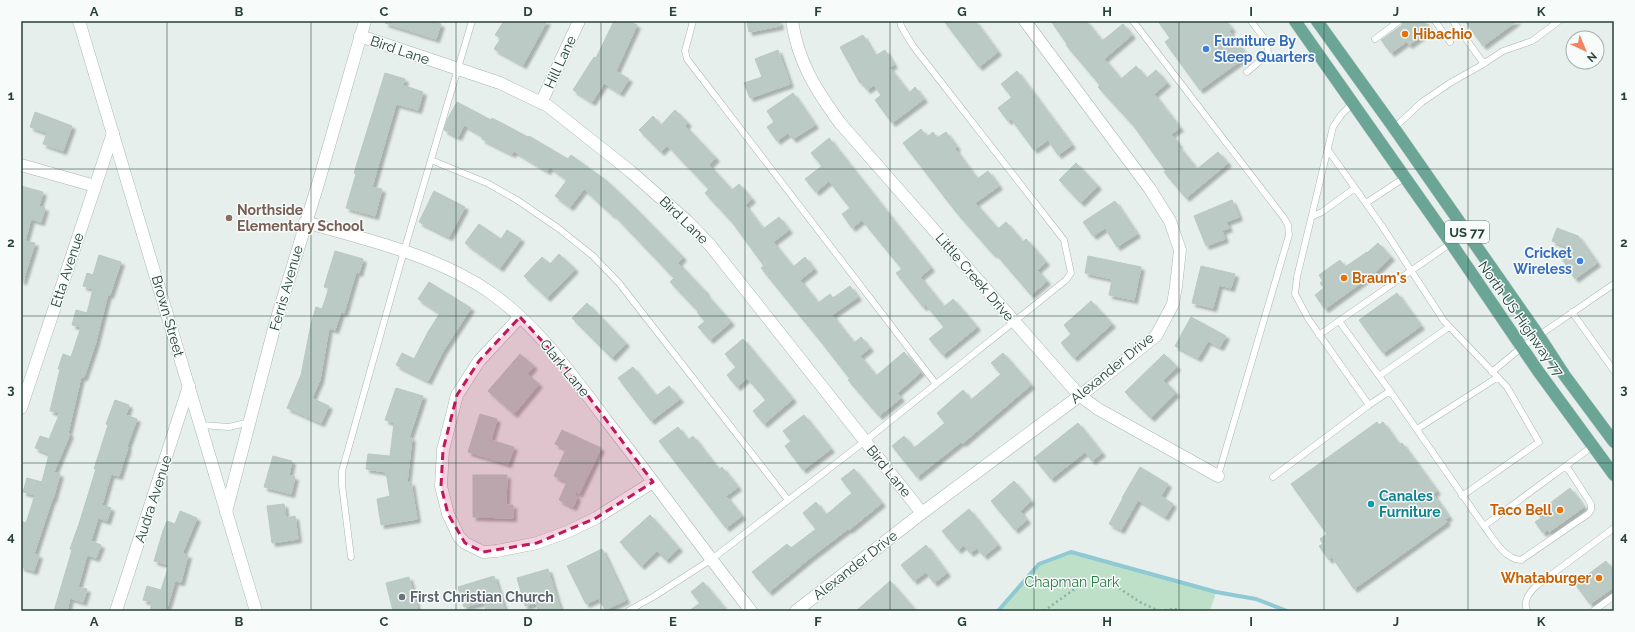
<svg xmlns="http://www.w3.org/2000/svg" width="1635" height="632" viewBox="0 0 1635 632" font-family="Raleway,sans-serif">
<defs>
<filter id="shadow"><feDropShadow dx="3.5" dy="3.5" stdDeviation="1" flood-color="#0004"/></filter>
</defs>
<rect width="100%" height="100%" fill="#e6efeb"/>
<path fill="#bfe0c8" d="M1071,552l145,40 -6,19h-212l41,-47z"/>
<g fill="none" stroke-linecap="round" stroke-linejoin="round">
<path stroke="#8ec9d4" stroke-width="4" d="M998,611l41,-47 32,-12 145,40 40,7 31,12"/>
</g>
<path fill="#bbcac4" stroke="#b8c9c2" filter="url(#shadow)" d="M386,21h44l11,3 -5,15 -51,-16z
M504,21h43l-24,44 -29,-16 7,-11 -6,-3z
M614,21h15l8,4 -21,46 13,8 -9,14 -16,-10 -12,19 -19,-12 21,-33 2,1z
M747,21h32l1,5 -31,6z
M944,21h31l23,31 -19,15z
M1051,21h35l16,20 21,-17 9,11 -28,24 17,20 15,-13 11,12 9,-8 11,13 -13,11 26,34 -9,6 8,11 -1,1 19,23 21,-17 10,11 -42,35 -22,-26 2,-1 -33,-46 -35,-38 2,-2 -34,-40 1,-1z
M1158,21h68l6,8 -3,2 18,25 -47,34 -35,-48 5,-4z
M1403,21h21l6,9 -21,15 -3,-3 -15,11 -10,-13 21,-15z
M1465,21h52l-34,25z
M863,35l12,21 10,-6 9,15 -5,2 20,26 6,-6 9,12 -32,24 -17,-23 6,-5 -7,-10 -7,5 -6,-8 -1,1 -20,-36z
M778,50l12,34 -40,14 -6,-15 18,-6 -7,-18z
M1017,71l55,74 -14,10 -10,-15 -14,10 -23,-31 -3,2 -10,-13 14,-11 -11,-13z
M385,73l20,6 -2,6 20,7 -5,18 -22,-6 -24,83 10,2 -7,27 -29,-8 10,-34 -2,-1z
M793,93l22,32 -22,14 -5,-6 -11,8 -10,-14 7,-5 -7,-11z
M457,102l34,18 1,-2 36,19 1,-1 39,23 3,-4 36,26 27,26 49,50 -5,6 28,29 -1,1 26,29 -21,18 -12,-13 7,-6 -8,-9 1,-1 -28,-29 4,-4 -61,-64 -1,1 -28,-26 -14,18 -15,-11 12,-16 -17,-13 -3,4 -33,-20 -2,3 -30,-15 1,-3 -19,-11 -6,12 -14,-7 4,-12z
M675,110l13,13 -3,3 31,32 -7,7 23,25 7,-6 13,15 -7,6 18,24 16,-12 10,13 -16,12 20,25 12,-10 9,12 -14,11 18,23 12,-9 3,4 17,-12 8,11 -26,18 22,28 7,-6 9,11 -10,8 16,20 28,-24 17,20 -24,21 4,5 -22,18 -31,-36 2,-1 -28,-36 -61,-75 3,-2 -32,-44 -27,-29 4,-4 -42,-44 -6,7 -22,-22 14,-14 8,9z
M35,112l37,14 -9,25 -20,-7 4,-11 -17,-6z
M921,129l6,8 6,-5 4,6 9,-6 11,15 -2,2 22,30 11,-8 11,15 -24,17 23,26 8,-7 17,20 3,-3 20,23 -9,8 10,11 -16,14 -36,-42 -2,1 -37,-42 -53,-69z
M829,138l102,130 -11,9 24,30 9,-8 24,28 -34,28 -14,-16 15,-12 -18,-22 -3,2 -27,-34 6,-4 -40,-49 -10,8 -10,-14 8,-6 -21,-27 -13,11 -11,-13 17,-13 -11,-13z
M1076,163l22,23 -17,17 -22,-23z
M21,186l22,6 -4,14 6,2 -4,14 -10,-3 -6,22 10,2 -12,38h-2z
M434,191l31,16 -16,30 -30,-15z
M1232,200l7,17 -13,5 3,6 -7,3 3,8 -19,7 -12,-30z
M1115,201l22,33 -20,13 -12,-19 -12,8 -10,-14z
M479,224l22,15 6,-9 14,9 -21,29 -35,-25z
M1557,228l21,8 19,27 -22,16 -13,-20 13,-9 -23,-9z
M1378,243l13,14 -15,15 -51,37 -10,-14 9,-7 -4,-5 3,-2 -4,-6 21,-15 5,7 22,-15v1z
M335,251l28,8 -4,14 -3,-1 -12,41 -3,-1 -6,18 -6,-2 -9,52 -8,18 17,8 -8,17 -34,-15 14,-33 10,-51 5,-17 6,2 7,-21 -5,-1z
M559,254l16,15 -28,29 -23,-22 18,-19 8,7z
M99,255l22,7 -11,33 -2,-1 -13,51 -11,32h-3l-13,56 2,1 -16,38 6,2 -7,25h-1l-18,55 5,1 -5,16 -13,-4v-46l5,2 9,-28 -12,-3 4,-14 15,4 7,-28 -14,-6 5,-12 9,3 11,-26 -10,-2 10,-42h-2l5,-15 8,3 10,-30 -9,-2 4,-15 11,3 6,-24 -10,-3 4,-13 6,2z
M1088,256l53,11 -7,33 -25,-5 3,-16 -27,-6z
M1201,266l34,8 -4,14 -12,-3 -6,23 -21,-5z
M429,282l42,26 -28,43 -15,30 -32,-16 6,-12 12,6 14,-27 12,-19 -22,-14z
M1397,293l24,33 -38,27 -24,-33z
M1091,301l21,23 -38,34 -13,-15 10,-9 -7,-9z
M587,303l39,40 -14,15 -40,-40z
M1191,317l35,19 -6,11 -12,-6 -10,17 -23,-12z
M743,339l50,60 -29,25 -11,-13 13,-11 -19,-22 -10,9 -10,-12 9,-8 -11,-13z
M1003,353l28,32 -68,58 -2,-1 -44,35 -25,-31 12,-10 10,12 31,-25 -8,-10 26,-23 8,10 30,-26 -10,-11z
M520,354l14,12 -7,8 12,10 -25,30 -26,-23z
M1164,354l13,13 -14,13 13,13 -25,25 -26,-26z
M633,367l23,29 13,-10 11,13 -29,22 -33,-43z
M396,388l27,8 -14,42h3l-5,45 4,-1 6,37 -36,6 -4,-26 13,-3 -4,-24 -20,-3 2,-15 22,2 4,-33 -9,-3z
M115,400l14,5 -3,10 11,4 -10,27 1,1 -9,29 -8,-2 -9,31 9,3 -4,13 -9,-3 -7,23 10,4 -5,13 -9,-3 -9,32 9,2 -4,13 -13,-4 -3,13h-13l18,-61 -2,-1 9,-25 17,-55h-2l14,-44 -2,-1z
M480,414l17,5 -6,21 23,7 -6,17 -40,-12z
M804,415l27,34 -28,21 -18,-24 6,-5 -8,-10z
M1377,422l2,3 4,-3 16,23 3,-2 35,48 -4,3 16,23 -4,2 2,3 -93,67 -22,-32 -3,3 -10,-14 4,-2 -3,-5 7,-5 -36,-50z
M1078,423l24,30 -10,8 -7,-9 -34,27 -17,-21z
M678,427l10,13 5,-4 26,34 3,-3 16,20 -12,9 16,20 -16,12 -67,-87z
M562,430l39,18 -22,46 -6,-4 4,8 -4,9 -14,-7 8,-18 -13,-6 12,-27 -11,-5z
M273,456l19,5 -3,14 6,2 -4,17 -27,-7z
M1140,467l28,17 -7,12 12,8 -8,13 -27,-17 -17,30 -12,-6 14,-26h-1z
M854,469l28,34 -33,27 -1,-1 -38,29 -41,34 -17,-20 35,-28 4,4 25,-19 -13,-16 13,-11 10,13 26,-22 -11,-14z
M473,475h34l-1,30h7v13l-40,-1z
M1014,481l17,20 -11,10 7,9 -12,10 -24,-29z
M1570,488l14,19 -35,25 -2,-2 -4,3 -8,-11 6,-4 -4,-5z
M284,504l2,14 9,-2 3,23 -26,4 -5,-37z
M969,509l29,36 -14,11 -7,-8 -7,5 -6,-8 -6,5 -16,-19z
M180,511l17,7 -15,36 6,1 -7,27 -6,-1 -9,30h-16l2,-9 -9,-2 4,-14 14,4 8,-25 -15,-4 9,-30 4,-10 8,3z
M650,515l29,33 -13,12 -9,-9 -16,15 -21,-24z
M926,545l21,28 -13,10 -8,-11 -12,9 -13,-16z
M602,549l24,51 -21,10 -6,-12 -13,6 -19,-38z
M1606,561l8,11v15l-24,17 -15,-20z
M548,569l9,31 4,11h-23l-2,-8 -11,3 -8,-28z
M494,576l11,35h-19l-2,-9 -20,5 -6,-20z
M409,577l9,34h-25l-7,-28z
M890,581l26,30h-60z
M703,582l24,29h-38l11,-8 -9,-11z"/>
<g fill="none" stroke-linecap="round" stroke-linejoin="round">
<g stroke="#a8b8b2" stroke-width="7">
<path id="service" d="M693,21l-8,30 2,8 249,325
M1133,21l151,197 4,7 1,10 -71,241
M1435,21l15,21
M1453,21l31,43
M1375,39l24,-18
M1247,72l21,-18 -1,-12 -16,-21
M1394,128l28,-26 28,-19 30,-17 23,-15 29,-10 27,-20
M1328,150l54,76 62,95 63,66 32,55 -77,54
M431,160l56,23 30,17 41,28 35,28 26,27 169,217
M1366,203l38,-25
M1313,216l9,-4 33,-24
M1572,312l42,59
M1339,321l51,70
M1319,335l132,-92
M1492,372l30,-25 92,-63
M1379,376l70,-49
M1369,405l21,-14 94,135 109,-80
M201,425l28,2 21,-5
M1417,429l81,-52
M1273,477l96,-72 -60,-85 -14,-26 2,-17 36,-150 8,-12 11,-11
M1484,526c10,13 20,33 37,34l67,-46 3,-4v-6l-24,-37
M351,557l-9,-72v-14l62,-220 68,-230
M628,611l25,-14 59,-38 153,-118 201,-161 5,-7 -7,-33 -151,-194 -12,-20 -1,-5
M1527,611c-4,-10 2,-18 9,-25l78,-58
M1593,611l21,-15"/>
</g>
<g stroke="#a8b8b2" stroke-width="13">
<path id="minor" d="M792,21c6,41 24,69 48,102l239,272 19,14 120,67
M360,36l140,47 48,23 82,65 57,50 23,24 212,268
M541,103l38,-82
M21,165l74,21
M305,222c62,18 132,33 186,71 47,33 81,82 115,127 49,63 96,128 145,191
M520,317l-41,44 -22,34 -14,55 -2,36 7,28 11,23 6,6 18,9 14,-1 40,-8 30,-11 29,-14 57,-36
M21,408l92,-275
M226,512l50,-191 42,-137 47,-163
M116,611l73,-225
M796,611l126,-98 168,-125 66,-52 17,-32 3,-18 4,-36 -10,-29 -20,-32 -125,-168"/>
</g>
<g stroke="#a4bbb3" stroke-width="13">
<path id="secondary" d="M79,21l177,590"/>
</g>
<g stroke="#c2cac8" stroke-width="13">
<path id="primary" d="M1295,21l156,222 87,128 76,104
M1317,21l77,107 145,208 26,40 49,66"/>
</g>
<path stroke="#86b3a5" stroke-width="2.5" stroke-dasharray="2 3" stroke-linecap="butt" d="M1044,611l32,-23 16,-6 19,1 29,19 19,9
M1160,611l14,-2 11,2"/>
<use href="#service" stroke="#fff" stroke-width="6"/>
<use href="#minor" stroke="#fff" stroke-width="12"/>
<use href="#secondary" stroke="#fff" stroke-width="12"/>
<use href="#primary" stroke="#6aa596" stroke-width="12"/>
</g>
<path fill="#c2185b" fill-opacity="0.2" stroke="#c2185b" stroke-width="3" stroke-dasharray="8 5" stroke-linejoin="round" d="M520,317l47,51 86,114 -57,36 -59,25 -54,9 -18,-9 -17,-29 -7,-28 2,-36 14,-55 22,-34z"/>
<path fill="none" stroke="#24423a" stroke-width="1" stroke-opacity="0.55" d="M167,21v590M311,21v590M456,21v590M601,21v590M745,21v590M890,21v590M1034,21v590M1179,21v590M1324,21v590M1468,21v590M21,169h1593M21,316h1593M21,463h1593"/>
<g fill="#e8710a" stroke="#f7fbf9" stroke-width="1.5">
<circle cx="1405" cy="34" r="4"/>
<circle cx="1344" cy="278" r="4"/>
<circle cx="1560" cy="510" r="4"/>
<circle cx="1599" cy="578" r="4"/>
</g>
<g fill="#3f7fe0" stroke="#f7fbf9" stroke-width="1.5">
<circle cx="1206" cy="49" r="4"/>
<circle cx="1580" cy="261" r="4"/>
</g>
<circle fill="#8d6e63" stroke="#f7fbf9" stroke-width="1.5" cx="229" cy="218" r="4"/>
<circle fill="#0f9aa8" stroke="#f7fbf9" stroke-width="1.5" cx="1371" cy="504" r="4"/>
<circle fill="#6b7280" stroke="#f7fbf9" stroke-width="1.5" cx="402" cy="597" r="4"/>
<g text-anchor="middle" dominant-baseline="central" stroke-width="3" stroke-linejoin="round" paint-order="stroke">
<rect fill="#f7fbf9" stroke="#637a73" stroke-width="1" x="1445" y="221" width="44" height="22" rx="3"/>
<g font-size="13" font-weight="bold" fill="#24423a">
<text x="1467" y="232">US 77</text>
</g>
<g font-size="14" font-weight="bold" fill="#c56008" stroke="#f7fbf9" text-anchor="start">
<text x="1413" y="34">Hibachio</text>
<text x="1352" y="278">Braum's</text>
<text x="1552" y="510" text-anchor="end">Taco Bell</text>
<text x="1591" y="578" text-anchor="end">Whataburger</text>
</g>
<g font-size="14" font-weight="bold" fill="#366cbe" stroke="#f7fbf9" text-anchor="start">
<text x="1214" y="41">Furniture By<tspan x="1214" dy="16">Sleep Quarters</tspan></text>
<text x="1572" y="253" text-anchor="end">Cricket<tspan x="1572" dy="16">Wireless</tspan></text>
</g>
<g font-size="14" fill="#24423a" stroke="#f7fbf9">
<text transform="translate(400 50) rotate(19)">Bird Lane</text>
<text transform="translate(560 62) rotate(-65)">Hill Lane</text>
<text transform="translate(684 220) rotate(44)">Bird Lane</text>
<text transform="translate(67 270) rotate(-72)">Etta Avenue</text>
<text transform="translate(975 277) rotate(49)">Little Creek Drive</text>
<text transform="translate(286 288) rotate(-74)">Ferris Avenue</text>
<text transform="translate(168 316) rotate(74)">Brown Street</text>
<text transform="translate(1521 319) rotate(55)">North US Highway 77</text>
<text transform="translate(565 368) rotate(51)">Clark Lane</text>
<text transform="translate(1112 368) rotate(-39)">Alexander Drive</text>
<text transform="translate(889 471) rotate(51)">Bird Lane</text>
<text transform="translate(153 499) rotate(-72)">Audra Avenue</text>
<text transform="translate(855 565) rotate(-38)">Alexander Drive</text>
</g>
<g font-size="14" font-weight="bold" fill="#785e54" stroke="#f7fbf9" text-anchor="start">
<text x="237" y="210">Northside<tspan x="237" dy="16">Elementary School</tspan></text>
</g>
<g font-size="14" font-weight="bold" fill="#0d838f" stroke="#f7fbf9" text-anchor="start">
<text x="1379" y="496">Canales<tspan x="1379" dy="16">Furniture</tspan></text>
</g>
<g font-size="14" fill="#2d7a4b" stroke="#f7fbf9">
<text x="1072" y="582">Chapman Park</text>
</g>
<g font-size="14" font-weight="bold" fill="#5b616d" stroke="#f7fbf9" text-anchor="start">
<text x="410" y="597">First Christian Church</text>
</g>
</g>
<rect width="1635" height="632" fill="none" stroke="#f7fbf9" stroke-width="44"/>
<g transform="translate(1585 50) rotate(136)"><circle r="19" fill="#f7fbf9" stroke="#a3b1ad"/>
<path d="M0-3L7 15L0 10L-7 15Z" fill="#f4845f"/>
<text y="-6" font-size="11" font-weight="bold" text-anchor="middle" fill="#24423a">N</text>
</g>
<rect x="22" y="22" width="1591" height="588" fill="none" stroke="#24423a" stroke-width="1.5"/>
<g font-size="13" text-anchor="middle" font-weight="bold" fill="#24423a">
<text x="94" y="16">A</text>
<text x="239" y="16">B</text>
<text x="384" y="16">C</text>
<text x="528" y="16">D</text>
<text x="673" y="16">E</text>
<text x="818" y="16">F</text>
<text x="962" y="16">G</text>
<text x="1107" y="16">H</text>
<text x="1251" y="16">I</text>
<text x="1396" y="16">J</text>
<text x="1541" y="16">K</text>
<text x="11" y="100">1</text>
<text x="1624" y="100">1</text>
<text x="11" y="247">2</text>
<text x="1624" y="247">2</text>
<text x="11" y="394">3</text>
<text x="1624" y="394">3</text>
<text x="11" y="541">4</text>
<text x="1624" y="541">4</text>
<text x="94" y="626">A</text>
<text x="239" y="626">B</text>
<text x="384" y="626">C</text>
<text x="528" y="626">D</text>
<text x="673" y="626">E</text>
<text x="818" y="626">F</text>
<text x="962" y="626">G</text>
<text x="1107" y="626">H</text>
<text x="1251" y="626">I</text>
<text x="1396" y="626">J</text>
<text x="1541" y="626">K</text>
</g>
</svg>
